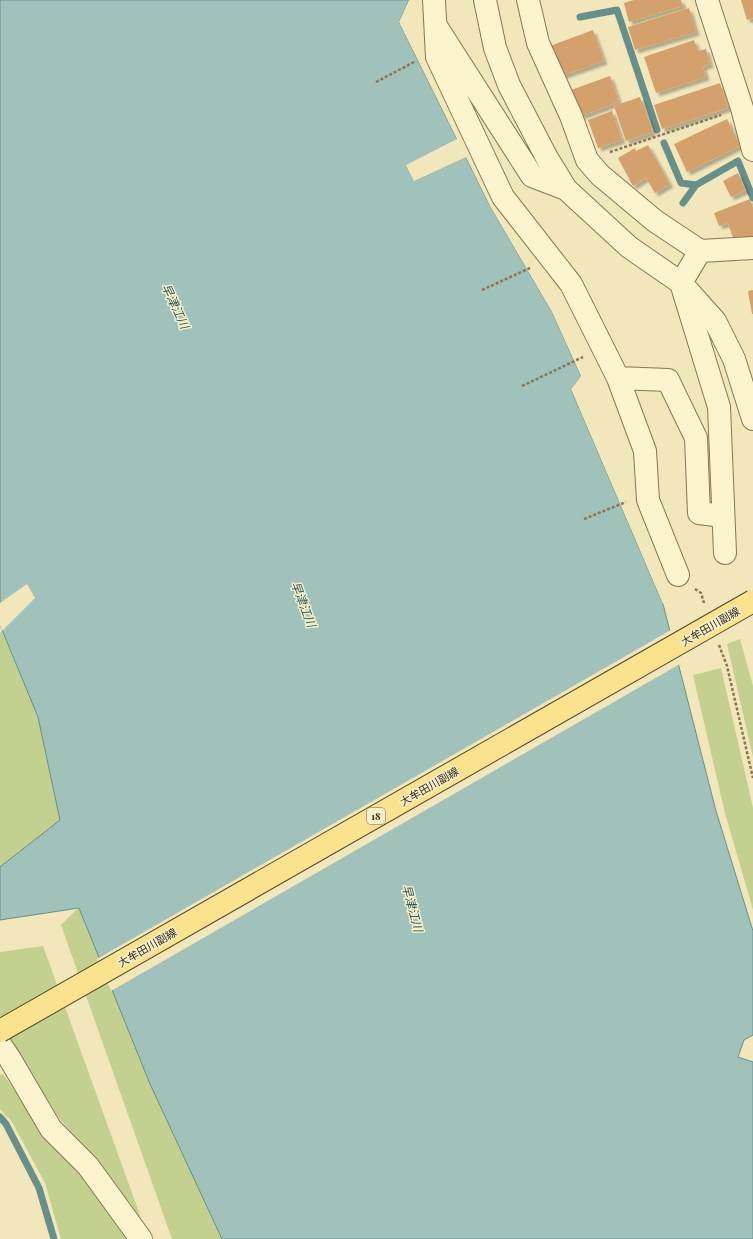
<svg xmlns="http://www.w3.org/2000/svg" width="753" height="1239" viewBox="0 0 753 1239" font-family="'Playfair Display','Noto Sans JP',serif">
<defs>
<filter id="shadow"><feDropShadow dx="3.5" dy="3.5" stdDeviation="1" flood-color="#0004"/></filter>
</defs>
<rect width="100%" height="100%" fill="#f2e6bb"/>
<path fill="#c3d08f" d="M35,598l65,188 -100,88v-241z
M740,639l13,47v71l-26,-113z
M721,668l32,140v102l-28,-97 -32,-138z
M111,862l165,377h-104l-111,-314 17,-17 -78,12v-7z
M43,946l98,272 -82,-100 -59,-93v-73z
M3,1074l41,59 65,73 19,33h-67l-16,-56 -33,-61 -12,-13v-34z"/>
<path fill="#a0c2bb" stroke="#67908a" d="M0,0h409l-10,22 91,184 62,106 29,64 -10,13 92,215 53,207 37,120v104l-9,5 -6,17 15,5v177h-531l-72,-155 -71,-176 -79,12v-53l60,-47 -22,-103 -38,-92z"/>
<path fill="#f2e6bb" d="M409,0l2,1 -9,21 89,183 62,106 30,64v2l-10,12 92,215h-2l-92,-215 10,-13 -29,-64 -62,-106 -24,-49 -52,24 -8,-16 51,-26 -58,-117z
M27,584l8,14 -33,33 -2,-6v-22z
M671,630l9,34 -569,327 -14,-32z"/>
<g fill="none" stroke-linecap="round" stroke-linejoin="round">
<path stroke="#67908a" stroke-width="7" d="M580,17l37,-7 40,120
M664,143l17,40 15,2
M683,203l13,-18 42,-24 15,37
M0,1117l6,7 33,64 15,51"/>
</g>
<path fill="#d4a16d" filter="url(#shadow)" d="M634,0h47l2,6 -54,16 -5,-19z
M741,0h12v18l-6,2z
M689,8l7,24 -61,18 -7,-23z
M593,30l11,31 -43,15 -11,-30z
M694,40l4,11 8,-2 4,15 -7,3 3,10 -50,16 -12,-36z
M610,76l9,26 -38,14 -10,-26z
M720,83l8,25 -66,21 -8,-24z
M640,97l13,35 -27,9 -12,-35z
M612,111l10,29 -24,8 -10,-28z
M727,119l13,27 -53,26 -13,-28z
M648,145l22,39 -15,9 -9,-15 -13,8 -15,-28 17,-10 1,3z
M738,173l8,17 -15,7 -8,-16z
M750,199l3,9v31l-20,-1 -5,-15 -9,3 -5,-13z
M753,290v24h-1l-4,-23z"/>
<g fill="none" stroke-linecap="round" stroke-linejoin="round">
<g stroke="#8a7654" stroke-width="24">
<path id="minor" d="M434,0l3,57 66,140 68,87 47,94 27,73 3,49 30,75
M485,0l10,48 14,37 38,73 19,31 63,58 52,36 38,124 6,146
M528,0l10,43 33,73 16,44 13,15 55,46 45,30 53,-3
M707,0l35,108 11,42
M436,26l96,150 34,13
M700,251l-19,32 34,38 19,38 19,60
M618,378l50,2 28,58 3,75 24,3
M0,1044l10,15 41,70 37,37 53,73"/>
</g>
<path stroke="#8a7654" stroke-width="2.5" stroke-dasharray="3 2" stroke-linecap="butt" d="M376,82l40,-21
M610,152l111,-37
M482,290l48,-22
M522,386l61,-29
M584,519l42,-17
M695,589l6,4 3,10
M719,645l8,21 26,112"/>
<use href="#minor" stroke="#fcf3cf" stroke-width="22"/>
<g stroke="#574329" stroke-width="24" stroke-linecap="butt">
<path id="major-bridge" d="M0,1031l753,-430"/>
</g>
<use href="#major-bridge" stroke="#fae28e" stroke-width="22"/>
</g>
<g text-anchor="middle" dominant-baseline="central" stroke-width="3" stroke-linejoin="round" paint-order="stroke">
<rect fill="#f8efcb" stroke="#72664f" stroke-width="1" x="367" y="808" width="18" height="16" rx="3"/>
<g font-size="10" font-weight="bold" fill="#382b1a">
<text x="376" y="816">18</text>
</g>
<g font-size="11" fill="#382b1a" stroke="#f8efcb">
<text transform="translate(710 626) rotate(-30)">大牟田川副線</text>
<text transform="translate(429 786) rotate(-30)">大牟田川副線</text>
<text transform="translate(147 947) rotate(-30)">大牟田川副線</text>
</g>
<g font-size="12" font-style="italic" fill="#285859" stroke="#f8efcb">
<text transform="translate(176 306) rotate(65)">早津江川</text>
<text transform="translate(304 604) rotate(69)">早津江川</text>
<text transform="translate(413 908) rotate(75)">早津江川</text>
</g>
</g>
</svg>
